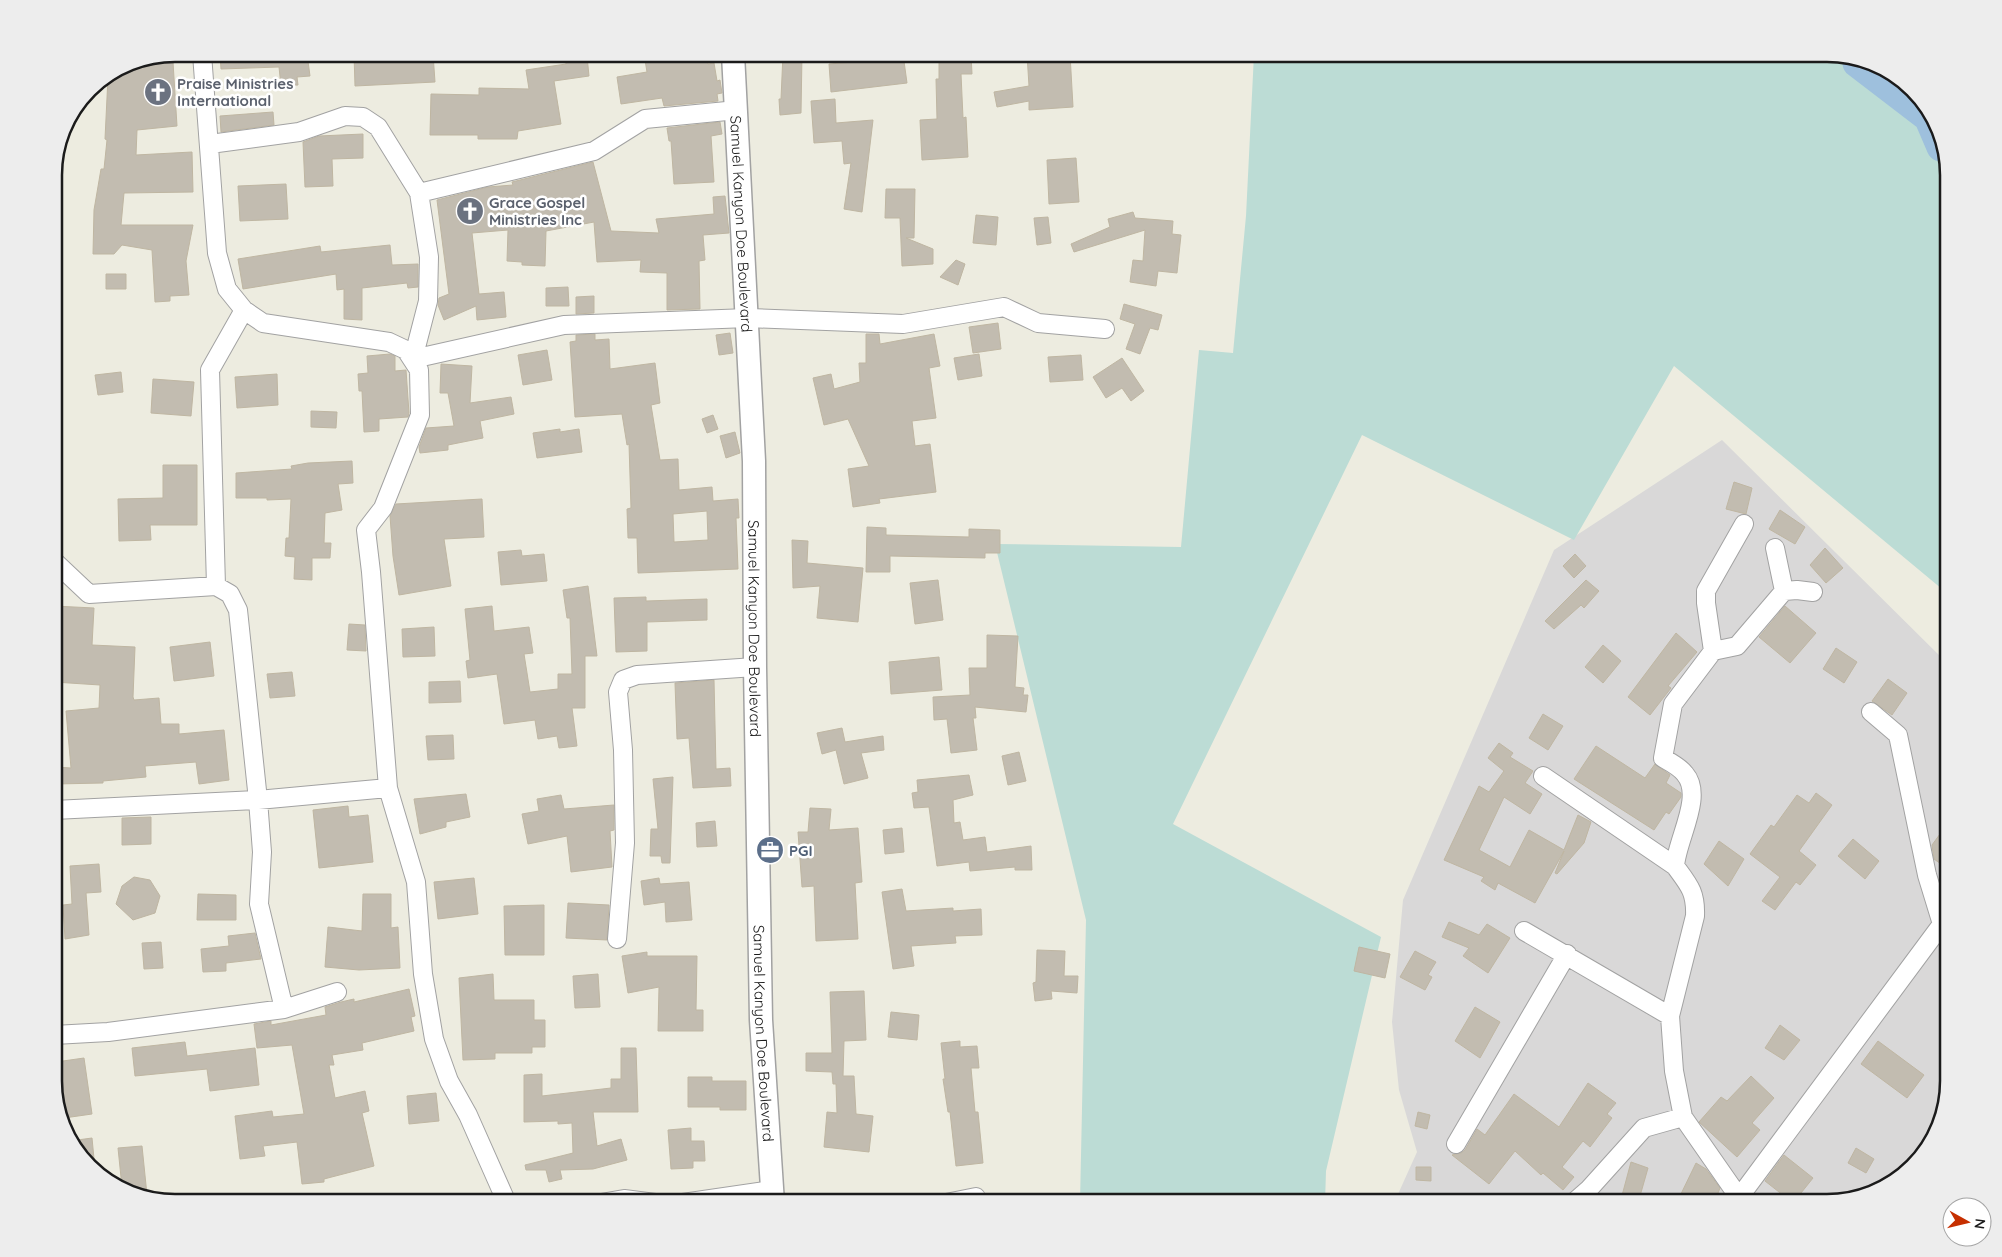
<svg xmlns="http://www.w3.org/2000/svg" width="2002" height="1257" viewBox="0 0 2002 1257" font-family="Quicksand,sans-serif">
<rect width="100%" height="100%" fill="#edece0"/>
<path fill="#d9d8d8" d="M1722,440l226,224v418l-20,67 -41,38 -60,16h-433l23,-51 -18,-62 -7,-68 11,-122 151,-350z"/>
<path fill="#bcdcd5" d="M1254,54h572l68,20 38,41 16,60v419l-274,-228 -100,174 -212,-105 -189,389 208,113 -55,234 -1,32h-245l6,-283 -91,-376 186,3 18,-197 34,3 13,-137z"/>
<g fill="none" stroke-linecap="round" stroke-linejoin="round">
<path stroke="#9ec0dd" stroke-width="29" d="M1857,63l77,59
M1929,119l12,28"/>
</g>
<path fill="#c2bcb0" stroke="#bfb6a2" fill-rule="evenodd" d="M220,54h87l3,22 -13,1 1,8 -17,1 -2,-19 -58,2z
M354,54h79l2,28 -80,4z
M644,54h63l1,10 6,-1 3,18 3,-1 2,13 -5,1 1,7 -54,5 -2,-8 -41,6 -4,-27 30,-5z
M783,54h19l-1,59 -21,2 -1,-16h2z
M891,54h12l4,29 -76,9 -2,-28 37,-3 -1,-3z
M939,54h32l1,20h-11l2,44 3,-1 2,40 -46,3 -2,-40 17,-1 -1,-40h3z
M1027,54h43l3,53 -44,3v-9l-32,6 -3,-15 35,-6z
M587,56l2,20 -35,5 7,43 -43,7 -1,8h-39v-4h-48l1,-41 48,1v-7l50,1 -3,-19 40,-6v-5z
M140,61v2l33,-1 4,64 -40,4 -1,25 56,-3 1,40 -69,1 -3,32h72l-7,36 3,34 -19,1v5l-15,1 -3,-52 -30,-5 -8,9h-21l1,-44 7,-41h3l3,-29 -2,-1 3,-62 21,-14z
M835,99l1,24 37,-3 -11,92 -18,-3 7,-46 -7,1 -2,-23 -28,2 -3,-42z
M273,112l1,13 -53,7 -1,-16z
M720,122l2,12 -11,2 3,46 -40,2 -3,-43h-2l-2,-13z
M363,134v24l-31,1 1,27 -28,1 -2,-45 16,-6z
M1076,158l3,44 -30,2 -2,-44z
M593,162l18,69 48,2 -3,-14 58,-5 -1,-17 12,-1 4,37 -26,2 2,25 -6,1 1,48 -33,1v-37l-27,-1 1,-12 -44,2 -3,-40 -48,9 -1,35 -23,-1v-3l-15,-1 1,-31 -36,3 7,61 25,-2 2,25 -29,3 -1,-14 -32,14 -6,-15 1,-7 10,-4 -12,-94 51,-13 25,-2 -1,-3z
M286,184l2,35 -48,2 -2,-35z
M886,189h29l-1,49h-8l27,11v15l-31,2 -2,-48h-15z
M1133,212l2,6 38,3 -1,13 9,1 -4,38 -19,-2 -2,15 -26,-4 3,-22 10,1 2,-31 -71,22 -3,-8 39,-17 -2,-8z
M976,215l22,2 -2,28 -23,-2z
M1048,217l3,26 -14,2 -3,-27z
M390,245l2,20 26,-1v23l-10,1 -1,-5 -45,5v32l-18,-1v-30l-7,1 -1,-16 -93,15 -5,-30 82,-13 1,6z
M956,260l9,4 -7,21 -18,-8z
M106,274h20v15h-20z
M568,287l1,19h-23v-18z
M594,296v17l-18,1v-17z
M1124,304l38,11 -4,15 -8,-2 -10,26 -14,-5 9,-25 -15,-5z
M998,323l3,26 -28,4 -4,-26z
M730,333l3,20 -14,2 -3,-20z
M595,334v6l14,-1 1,30 45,-6 5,40 -9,2 9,55 18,-1 1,31 33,-3 1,14 25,-2 1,19h-3l2,51 -100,4 -1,-35h-9l-1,-29 4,-1 -2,-64 -2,1 -5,-31 -47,3 -5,-75 6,-1v-6zM707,511l1,29 -34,2 -1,-28z
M866,334h13l1,10 54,-10 6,32 -11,2 7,50 -24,3 3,25 15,-2 6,48 -57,7 1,4 -27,4 -5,-38 21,-3 -21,-47 -24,6 -11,-47 18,-4 3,15 26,-7 -1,-19h7z
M547,350l5,30 -29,5 -5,-30z
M390,354l5,2v15l11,-1 3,43 -1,4 -29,2v12l-15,1 -2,-41h-3l-1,-17 10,-1 -1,-17z
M979,354l3,22 -24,4 -4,-22z
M1081,355l2,25 -33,2 -2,-25z
M1122,358l22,33 -13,10 -9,-13 -16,10 -13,-21z
M441,364l31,2 -2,37 41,-6 3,17 -34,7 3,17 -35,7v5l-28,3 -1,-6 7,-19 28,-2 -6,-33h-8z
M121,372l2,20 -25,3 -3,-20z
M277,374l1,31 -41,3 -2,-31z
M153,379l41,3 -3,34 -40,-3z
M311,411l26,1 -1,16 -25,-1z
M713,415l5,14 -11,4 -5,-14z
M560,429v3l19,-3 3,23 -45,6 -4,-25z
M735,432l5,21 -14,5 -6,-22z
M352,461l1,22 -15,1 4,26 -17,3 -1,30h7l-1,15h-18v22l-18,-1 1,-22 -10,-1 1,-18h3l2,-39 -24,1v-2h-31v-25l56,-4 -1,-3 17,-3z
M163,465h34v60h-47l1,15 -32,1 -1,-42 45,-1z
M1734,482l18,6 -6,26 -20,-5z
M482,499l2,38 -40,2 7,47 -52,9 -6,-39 -3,-40 6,-12z
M1780,510l25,17 -10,17 -26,-15z
M867,527l19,1v7l83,2v-8l31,1v23h-15v5l-95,-2v16h-24z
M792,540l16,1 -1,22 56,5 -5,54 -41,-4 3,-32 -27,2z
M1825,548l18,20 -17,15 -16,-18z
M521,550l1,6 22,-2 3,27 -46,4 -3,-33z
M1575,554l11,12 -12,12 -11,-12z
M938,580l5,40 -28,4 -5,-41z
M1586,580l13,11 -15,17 -3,-3 -27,24 -9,-8z
M588,586l9,70h-12v52h-13l5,38 -18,2 -2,-12 -19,3 -3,-19 -31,4 -7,-50 -29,4 -2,-17 4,-1 -5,-51 27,-3 2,25 35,-4 4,26 -9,1 6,38 28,-3v-15h14l-2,-56h-3l-4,-28z
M646,597v4l61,-2v21l-60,2v29l-31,1 -2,-54z
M54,606l40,2 -2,37 43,2 -2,50 1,3 25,-2 2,26h18v10l45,-4 5,50 -30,4 -3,-22 -51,4 1,11 -43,4v2l-48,1v-17l16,1 -5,-57 33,-3 1,-23 -46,-3 4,-48h-4z
M1785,606l31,27 -26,30 -31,-26z
M349,624l16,1 1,26 -19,-1z
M434,627l1,29 -32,1 -1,-28z
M1676,633l21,19 -29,34 3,2 -21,27 -22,-18z
M987,635l31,1 -3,51 9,1 -1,7h5l-2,17 -51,-5 1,11h-3l4,32 -26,3 -4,-34 -13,1 -1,-23 37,-2 -1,-27h18z
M210,642l4,34 -40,5 -4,-34z
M1603,645l18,16 -18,22 -18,-16z
M1836,648l21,14 -13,21 -21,-14z
M939,657l3,33 -51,4 -2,-32z
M292,672l3,24 -25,2 -3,-24z
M1888,679l19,14 -15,22 -20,-14z
M714,680l2,89 14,-1 1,18 -38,2 -4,-50 -12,1 -2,-56z
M460,681l1,21 -32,1v-21z
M1543,714l20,12 -15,24 -19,-12z
M842,728l3,14 38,-6 1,14 -23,3 7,25 -24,6 -8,-34 -14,4 -5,-21z
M453,735l1,24 -26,1 -2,-24z
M1499,743l14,10 -3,4 23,14 -8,12 17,11 -12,20 -26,-17 -25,53 31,17 19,-37 35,20 14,-35 13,7 -7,21 -27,31 -2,-1 9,-22 -29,52 -37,-20 -3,7 -14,-9 3,-4 -40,-17 35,-74 10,6 15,-21 -16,-13z
M1596,746l49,32 10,-14 15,11 -4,8 15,10v4l-12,17 -3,-2 -12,18 -80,-51z
M1019,752l7,29 -18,4 -6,-29z
M969,775l4,20 -20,5 1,23 6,-1 3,18 22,-3 2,15 44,-6 1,24h-17v-3l-45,4 -1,-9 -32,4 -8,-59 -15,1 -2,-15 6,-1 -1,-12z
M673,777l-3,86h-8l-1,-7h-11l1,-27h7l-5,-50z
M1816,793l16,12 -33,46 17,14 -16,20 -4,-3 -21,28 -13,-9 18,-24 -30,-23 21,-29 3,2 23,-32 12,8z
M466,794l4,23 -24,5v5l-26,7 -6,-35z
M561,795l3,14 50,-4v25l-4,1 2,36 -41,5 -4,-36 -39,8 -6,-30 17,-3 -2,-12z
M348,806l1,11 19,-2 5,47 -54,6 -6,-58z
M810,808l21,1 -2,21 29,-2 4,54 -7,1 3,56 -42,2 -2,-55 -12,1 -4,-55h10z
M151,817v27l-29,1v-27z
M715,821l2,25 -20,1 -1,-24z
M1948,823v46l-14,-10 -2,-14z
M902,828l2,24 -19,2 -2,-24z
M1853,839l26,22 -14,18 -27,-23z
M1719,841l25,18 -16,27 -24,-22z
M99,864l2,28 -15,1 3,42 -24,4 -2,-34 9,-1 -2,-38z
M134,877l16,3 10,16 -5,17 -22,7 -17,-16 6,-18z
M474,878l4,36 -40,5 -4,-37z
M659,878l1,6 29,-2 3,38 -26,2 -1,-20 -21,3 -3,-24z
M902,889l4,22 47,-3v3l28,-2 1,26 -27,1 1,7 -45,3 3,20 -21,3 -11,-77z
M198,894l38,1v25h-39z
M363,894h28v34l7,-1 2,41 -41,2 -34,-3 3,-40 34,4z
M568,903l41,2 -2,35 -41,-2z
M544,905v50h-39l-1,-49z
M1449,922l30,13 8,-11 23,14 -22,35 -25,-17 6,-8 -27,-11z
M255,933l6,26 -35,4v8l-23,1 -2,-23 28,-3 -1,-10z
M161,942l2,26 -19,1 -2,-26z
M1359,947l31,7 -5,24 -31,-7z
M1037,950l28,1 -1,25h14l-1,17 -26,-2 1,8 -17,2 -2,-18 3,-1z
M1415,951l21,11 -8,13 4,2 -7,13 -25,-13z
M647,952v4h50l-1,54h7v21h-45l1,-44 -31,6 -6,-37z
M493,974l1,26h40v20h11v27h-13v6h-37v6l-32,1 -4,-82z
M598,974l2,33 -25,1 -2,-32z
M409,989l6,27 -4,1 3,14 -52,12 1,7 -31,5 2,10h-5l6,33 30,-7 4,20 -7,2 12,53 -50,13v3l-22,2 -5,-42 -34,4 2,10 -25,3 -5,-43 37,-5 1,6 31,-3 -12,-69 -35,3 -3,-24 17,-3v4l55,-10 -1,-8 16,-5 13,-3v3z
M864,991l2,49 -22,1 -1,35h11l2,38 17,2 -4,36 -45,-5 3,-35 10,1 -1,-29h-3l-1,-12 -26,-1v-18h26l-2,-61z
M1475,1007l25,15 -20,36 -25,-17z
M891,1012l28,3 -2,25 -29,-3z
M1780,1025l20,15 -16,20 -19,-12z
M960,1041v6l17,-1 2,22h-8l4,44h3l5,51 -27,3 -6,-54h-2l-5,-33h2l-4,-36z
M1878,1041l46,34 -17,23 -46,-34z
M185,1042l2,14 68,-8 4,37 -49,6 -3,-22 -72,7 -3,-28z
M621,1048h15l2,64h-45l4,34 24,-7 6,21 -34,9 -33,1 2,9 -13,3 -3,-12h-20l-1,-5 48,-12 -1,-30 -14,1v-3l-34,1v-47l18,-1v22l69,-8v-9h10z
M84,1058l8,56 -28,4 -8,-56z
M1751,1076l23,22 -22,25 8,7 -23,27 -38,-35 22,-25 6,4z
M688,1077h24v4h34v29h-26v-3h-32z
M1588,1083l28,20 -9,11 5,4 -22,29 -7,-6 -21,26 12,10 -11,13 -20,-17 -2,2 -26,-24 -26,33 -37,-29 9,-2 4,-3 12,-21 8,6 29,-41 45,33z
M436,1093l3,28 -30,3 -2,-28z
M1418,1112l12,3 -3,14 -12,-3z
M691,1128v13h13l1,20h-12v7l-22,1 -3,-39z
M92,1138l3,31 -25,-28z
M142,1146l5,49 -25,-8 -4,-39z
M1856,1148l18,11 -8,14 -18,-10z
M1784,1155l29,23 -20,25 -28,-22z
M1631,1162l17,6 -10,35h-18z
M1696,1163l10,6 14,19 -6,15h-27l-8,-5z
M1416,1167h15v14l-15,-1z"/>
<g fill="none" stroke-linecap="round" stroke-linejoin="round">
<g stroke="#a2a2a2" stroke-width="20">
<path id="minor" d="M202,54l15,199 10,36 17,21 19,13 126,19 17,8 13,20 1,45 -37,93 -17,22 5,42 17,216 28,94 7,92 11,65 15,42 19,34 39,88
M737,110l-92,9 -51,32 -175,42 10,64 -1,44 -15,58 151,-34 184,-7 155,6 101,-17 34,16 67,6
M210,144l89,-12 46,-16 18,1 15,10 41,66
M1775,548l9,43 13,-1 16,2
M54,561l35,33 127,-8 14,8 8,16 20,190 4,52 -3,52 25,105 53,-17
M216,586l-6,-216 34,-60
M1713,651l-7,-48v-12l38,-67
M1543,776l132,90
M54,810l204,-10 130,-12
M1524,931l146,85
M617,939l8,-96 -2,-93 -5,-58 5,-12 14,-5 118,-8
M54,1035l54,-3 176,-23
M1456,1144l111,-190
M601,1203l23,-4 31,4
M683,1203l88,-13
M946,1203l30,-6
M1553,1203h20l16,-14 55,-61 39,-11
M1735,1203l207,-279 -15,-49 -29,-140 -27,-23
M1749,1203l-11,-7 -55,-79 -9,-46 -4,-55 25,-100c1,-24 -6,-31 -20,-50 2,-27 29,-70 10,-92 -5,-7 -15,-12 -22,-16l10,-54 40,-53 24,-5 47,-55"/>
</g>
<g stroke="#a2a2a2" stroke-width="25">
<g id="tertiary">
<path id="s1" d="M733,54l21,407 1,206 6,353 12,183"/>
</g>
</g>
<use href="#minor" stroke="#fff" stroke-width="18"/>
<use href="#tertiary" stroke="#fff" stroke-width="22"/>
</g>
<defs>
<g id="church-disc" transform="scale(1.4375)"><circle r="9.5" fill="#6b7280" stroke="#fff"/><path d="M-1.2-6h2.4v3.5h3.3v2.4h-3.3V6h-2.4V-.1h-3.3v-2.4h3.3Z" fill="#fff"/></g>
<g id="office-disc" transform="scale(1.4375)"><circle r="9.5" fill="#5c6f8a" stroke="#fff"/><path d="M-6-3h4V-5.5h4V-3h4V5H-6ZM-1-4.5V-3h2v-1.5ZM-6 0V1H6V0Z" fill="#fff"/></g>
</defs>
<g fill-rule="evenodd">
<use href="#church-disc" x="158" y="92"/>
<use href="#church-disc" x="470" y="211"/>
<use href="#office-disc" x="770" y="850"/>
</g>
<g text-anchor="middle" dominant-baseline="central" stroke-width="5" stroke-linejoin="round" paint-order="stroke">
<g font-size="15" font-weight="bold" fill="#5b616d" stroke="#fff" text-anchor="start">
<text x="177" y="83">Praise Ministries<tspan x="177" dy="17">International</tspan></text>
<text x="489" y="202">Grace Gospel<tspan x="489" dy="17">Ministries Inc</tspan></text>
</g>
<g font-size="15" fill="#1b1b1b" stroke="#fff">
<text stroke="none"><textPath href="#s1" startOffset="170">Samuel Kanyon Doe Boulevard</textPath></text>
<text stroke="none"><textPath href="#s1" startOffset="575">Samuel Kanyon Doe Boulevard</textPath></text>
<text stroke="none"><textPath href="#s1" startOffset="980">Samuel Kanyon Doe Boulevard</textPath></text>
</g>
<g font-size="15" font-weight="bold" fill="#4e5e75" stroke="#fff" text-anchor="start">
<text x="789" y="850">PGI</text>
</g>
</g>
<path d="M0 0H2002V1257H0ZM175 62H1827A113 113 0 0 1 1940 175V1081A113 113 0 0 1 1827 1194H175A113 113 0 0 1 62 1081V175A113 113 0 0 1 175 62Z" fill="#ededed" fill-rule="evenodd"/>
<path fill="none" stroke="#1b1b1b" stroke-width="2.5" d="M175 62H1827A113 113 0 0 1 1940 175V1081A113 113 0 0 1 1827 1194H175A113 113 0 0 1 62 1081V175A113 113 0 0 1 175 62Z"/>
<g transform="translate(1967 1222) rotate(98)"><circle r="24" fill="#ffffff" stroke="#a4a4a4"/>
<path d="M0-4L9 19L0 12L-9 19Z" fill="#c62f00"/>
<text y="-8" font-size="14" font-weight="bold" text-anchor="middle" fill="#1b1b1b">N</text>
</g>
</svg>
